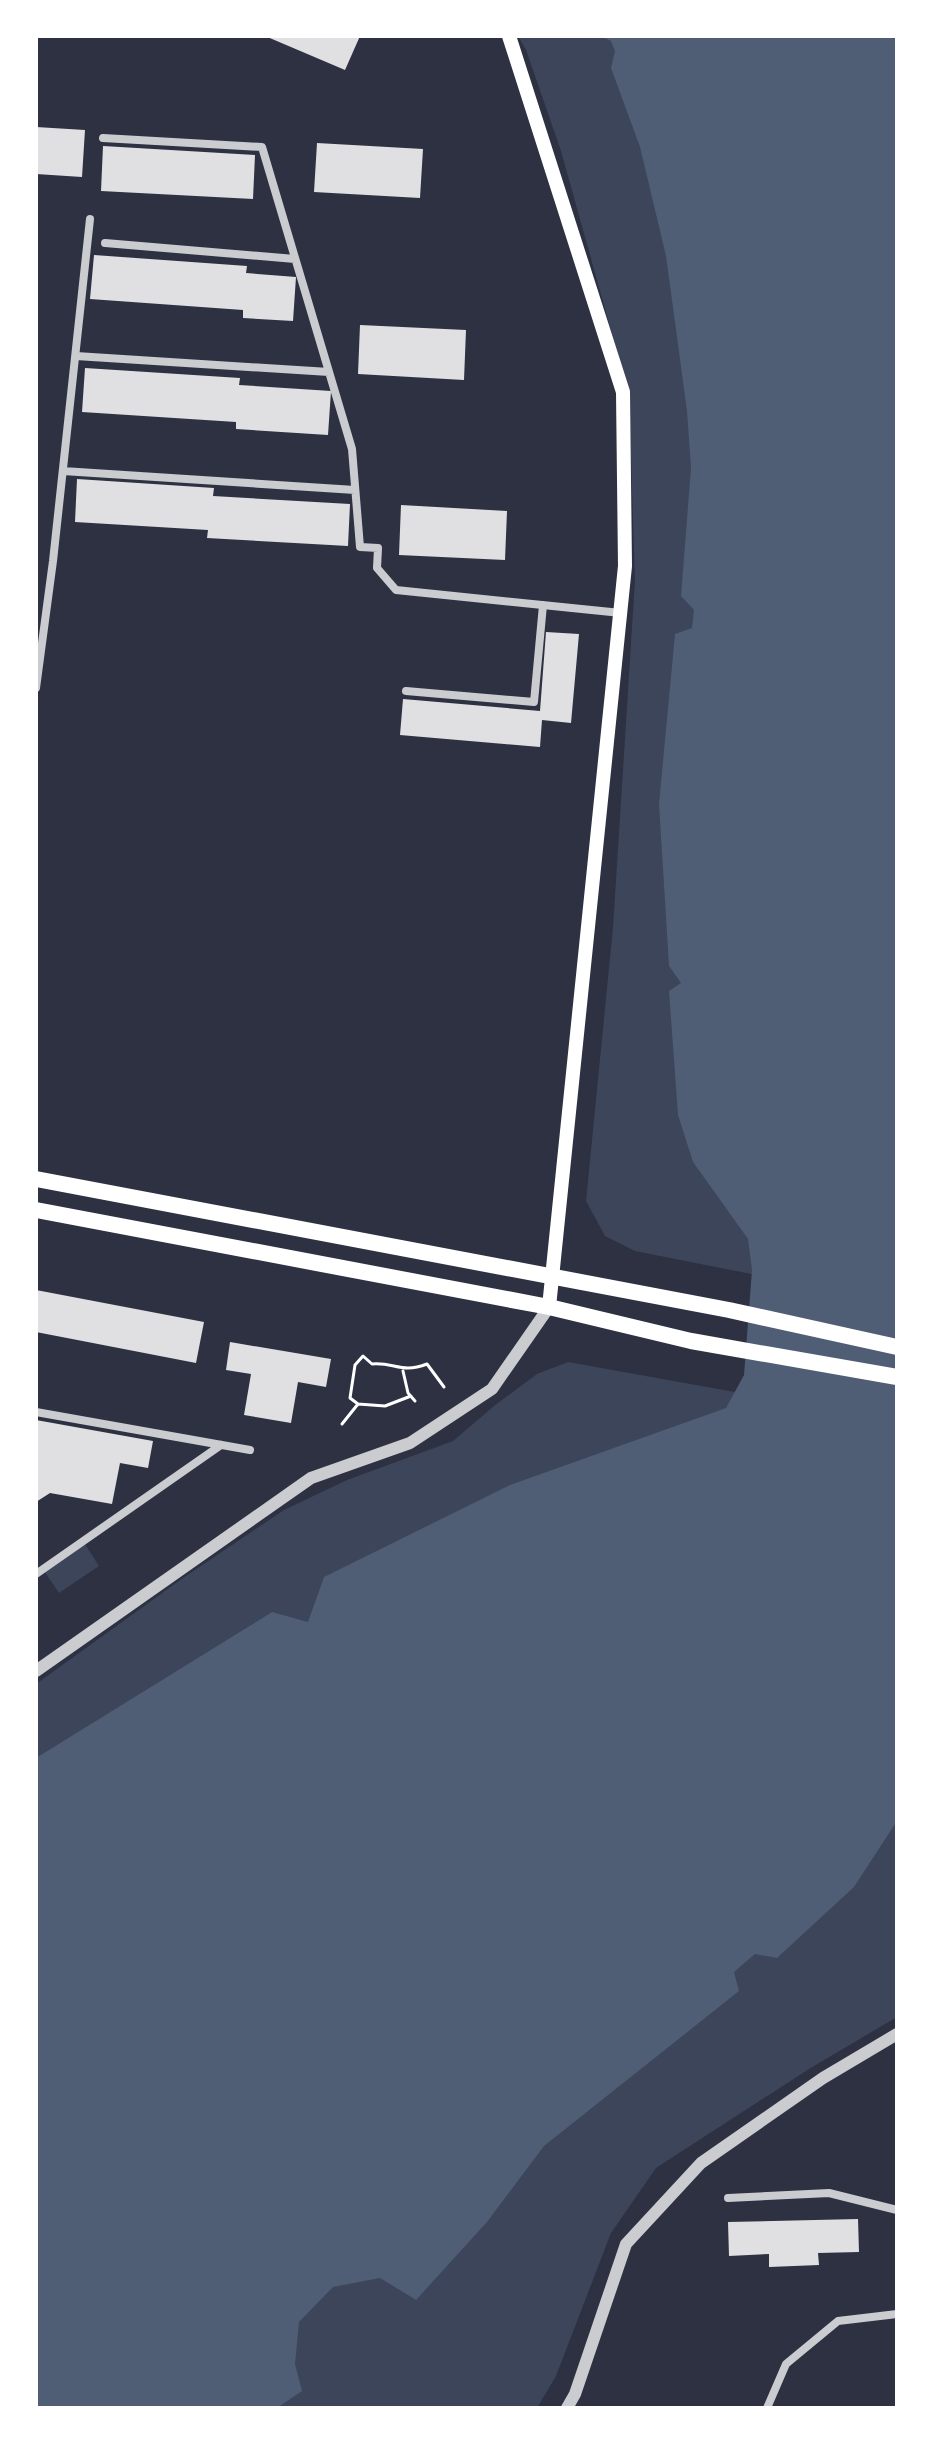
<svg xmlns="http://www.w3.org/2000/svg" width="933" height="2444" viewBox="0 0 933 2444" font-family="'Fira Sans Condensed',sans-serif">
<rect width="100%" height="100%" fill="#2d3142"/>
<path fill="#3c4559" d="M518,36h379v1267l-262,-52 -30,-15 -19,-35 27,-274 22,-347 -6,-185 -68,-244 -35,-101z
M568,1362l329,59v596l-88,52 -153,99 -45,65 -55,143 -19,32h-501v-724l147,-106 101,-68 63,-30 106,-39 41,-35 43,-32z
M85,1544l14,22 -40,27 -15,-22z"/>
<path fill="#4f5d75" d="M601,36h296v1785l-43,66 -77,71 -22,-4 -21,18 5,19 -195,155 -57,76 -71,78 -36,-22 -47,9 -34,35 -4,42 7,27 -25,17h-241v-650l236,-146 36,10 16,-45 186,-92 216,-77 18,-33 8,-105 -4,-31 -55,-77 -15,-47 -9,-124 12,-8 -12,-17 -10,-162 16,-170 17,-6 2,-18 -13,-14 10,-128 -4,-57 -21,-155 -26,-109 -29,-79 4,-17 -4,-10z"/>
<path fill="#e0e0e3" d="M265,36h95l-15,34z
M36,127l49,3 -3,47 -46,-3z
M317,143l106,6 -3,49 -106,-6z
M103,146l152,9 -2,44 -152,-8z
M94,255l153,11 -1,7 50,4 -3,44 -50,-3v-8l-153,-11z
M360,325l106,5 -2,50 -106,-6z
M85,368l155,10 -1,7 92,6 -3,44 -92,-6v-7l-154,-10z
M77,479l137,9 -1,8 137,8 -2,42 -141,-8 1,-8 -133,-8z
M401,505l106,6 -2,49 -106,-5z
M546,632l33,2 -8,89 -29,-3 -2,27 -140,-12 3,-36 137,12z
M36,1290l168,32 -8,41 -160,-31z
M230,1342l101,17 -5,28 -28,-5 -7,41 -47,-8 7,-41 -25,-4z
M36,1420l117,21 -5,27 -28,-5 -8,41 -62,-11 -14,9z
M858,2219l1,33 -41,1 1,12 -50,2v-13l-40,2 -1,-34z"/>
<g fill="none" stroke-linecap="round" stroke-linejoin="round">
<path stroke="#fff" stroke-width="3" d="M403,1371l5,22 7,8
M358,1404l27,2 26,-10
M342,1424l16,-20 -8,-6 5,-33 8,-9 9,8c23,-2 29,10 55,0l17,23"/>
<path stroke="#caccd0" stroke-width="8" d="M103,138l159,9 90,302 8,98 18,1 -1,20 19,22 225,23
M105,243l190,16
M76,356l253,16
M63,471l292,19
M36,688l17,-127 37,-342
M406,691l128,11 9,-97
M36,1412l214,38
M36,1574l185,-129
M728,2198l101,-5 68,17
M767,2408l19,-44 52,-43 59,-7"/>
<path stroke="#caccd0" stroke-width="12" d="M36,1671l275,-193 99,-35 82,-54 57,-82
M567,2408l8,-14 51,-150 75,-81 122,-85 74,-44"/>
<path stroke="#fff" stroke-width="14" d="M509,36l114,356 2,174 -76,741"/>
<path stroke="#fff" stroke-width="16" d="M36,1179l693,131 168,37
M36,1210l513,97 142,34 206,36"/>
</g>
<rect width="933" height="2444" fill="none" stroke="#ffffff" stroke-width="76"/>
</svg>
